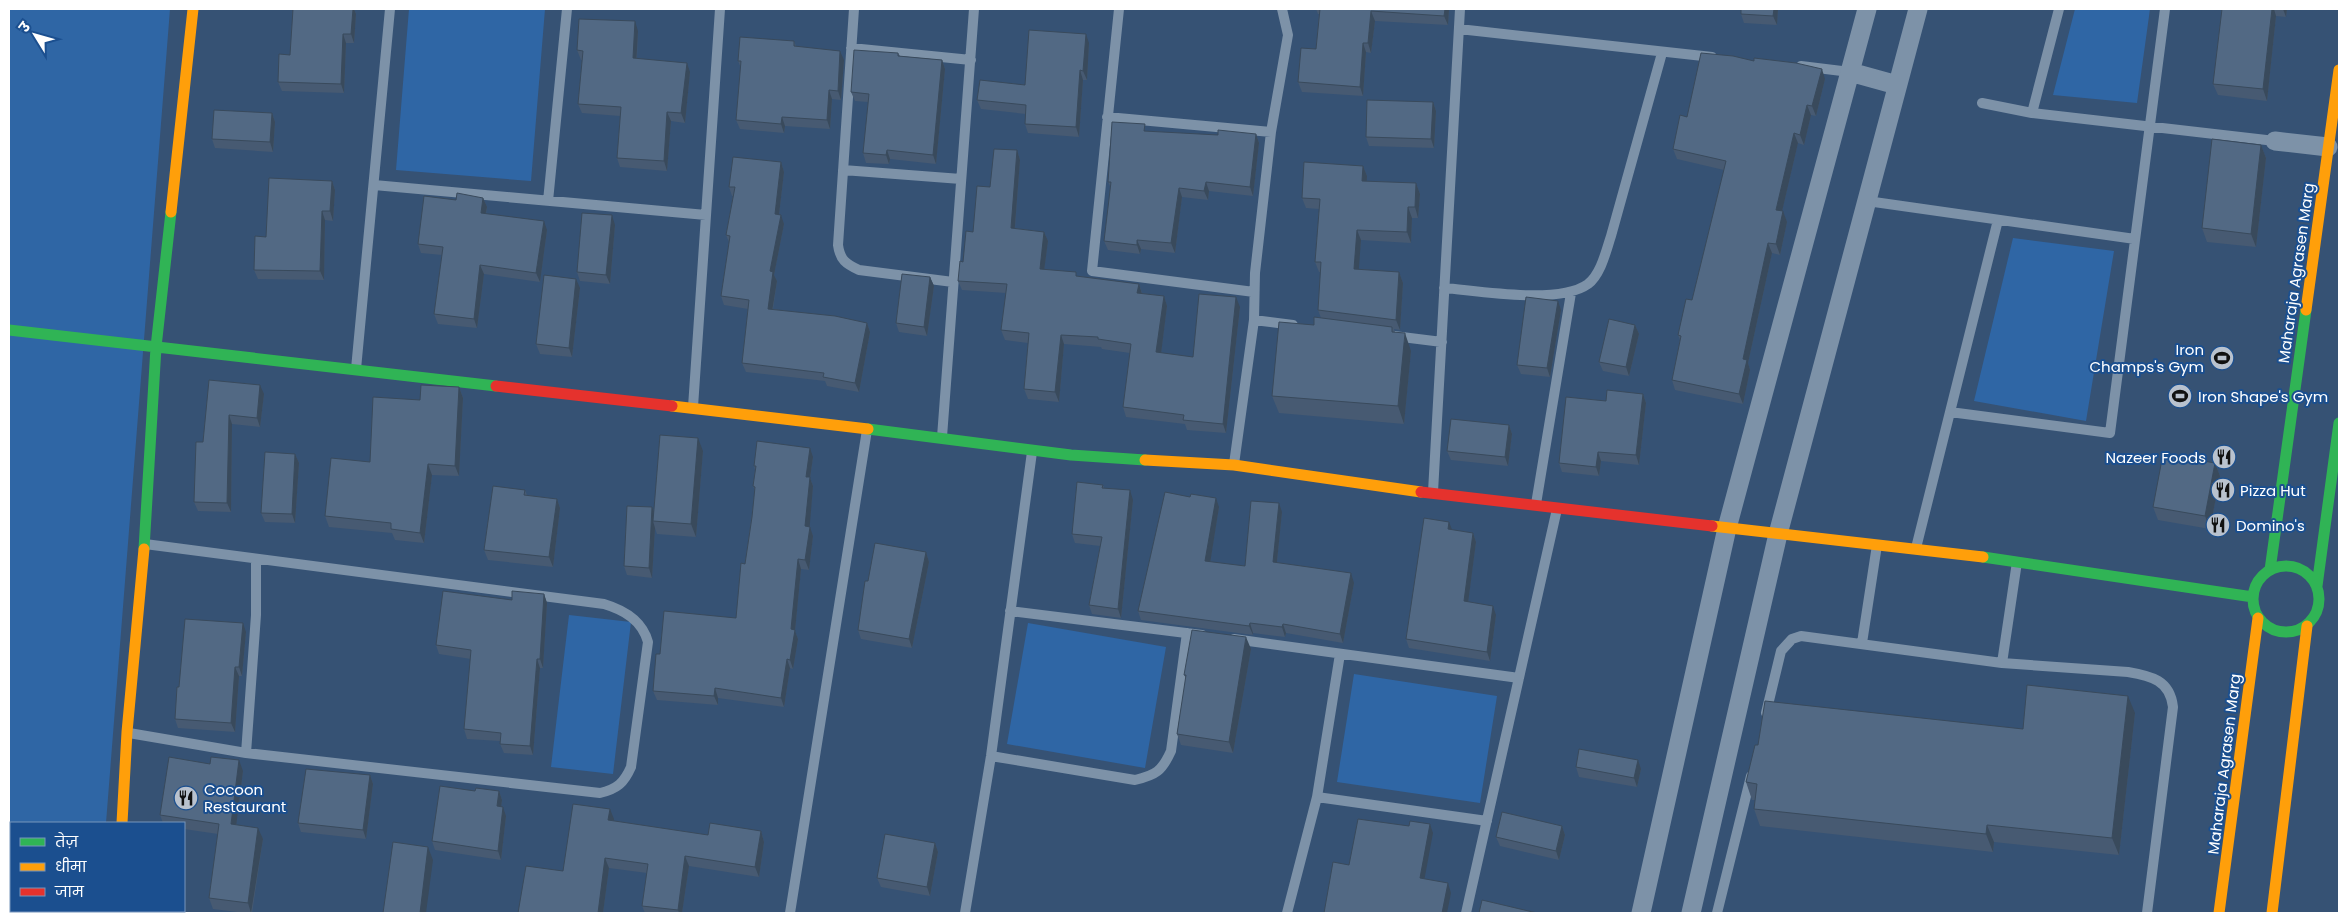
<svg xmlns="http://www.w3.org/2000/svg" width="2348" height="922" viewBox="0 0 2348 922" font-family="Poppins,'Noto Sans Devanagari',sans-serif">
<rect width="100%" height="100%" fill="#365274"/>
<path fill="#2f66a5" d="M9,9h161l-64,814h-95v88h88l-1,2h-89z
M409,9h136l-14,172 -135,-11z
M2075,9h75l-13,94 -84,-8z
M2013,238l101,13 -28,170 -112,-20z
M569,615l62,7 -18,152 -62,-7z
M1028,623l138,24 -21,121 -138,-24z
M1354,674l143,22 -17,107 -143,-21z"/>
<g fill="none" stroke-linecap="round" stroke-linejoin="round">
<path stroke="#7d92a8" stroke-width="10" d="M854,9l-16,236c2,15 8,19 21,25l94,12
M1119,9l-27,262 162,21
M2059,9l-27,104 243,28
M1459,29l253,28
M851,48l120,12
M1801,66l49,6
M1982,103l50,10
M1107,117l164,15
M843,170l118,9
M374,185l332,30
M548,201l19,-192
M1867,201l268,38
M1444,288c36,3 115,17 144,-4 13,-10 18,-33 23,-48l51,-183
M1254,320l39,5
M1394,336l48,6
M356,369l34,-360
M693,407l27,-398
M1950,412l160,21 55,-424
M942,437l32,-428
M1234,464l20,-144 1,-47 16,-141 17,-97 -6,-26
M1433,492l27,-483
M1536,504l35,-211
M1916,548l82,-328
M1010,611l192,24
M1234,639l285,39
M1862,643l15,-98
M1340,654l-23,143 170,24
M2002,663l15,-101
M1766,713l15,-62 11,-12 9,-3 201,27 126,9c23,4 42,8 45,35l-26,206
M129,733l117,20 354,40c17,-4 24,-10 31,-26l17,-125c-6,-22 -24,-32 -44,-38l-459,-60
M246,753l10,-138v-56
M991,756l144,24c21,-5 27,-9 36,-29l16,-118
M790,913l77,-483
M965,913l26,-157 41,-304
M1287,913l30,-116
M1466,913l91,-404
M1717,913l34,-137"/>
<path stroke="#7d92a8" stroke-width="19" d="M1850,72l47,13
M2275,141l53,6
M1641,913l86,-385 140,-519
M1691,913l87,-379 140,-525"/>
<path stroke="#30b455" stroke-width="11" d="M9,330l487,56
M868,429l203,26 74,5
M144,549l12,-202 15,-135
M1983,557l270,40
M2253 599a33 33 0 1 1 66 0a33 33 0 1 1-66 0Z
M2270,570l36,-260
M2317,586l22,-163
M118,911v2"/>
<path stroke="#ff9f0a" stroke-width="11" d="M171,212l22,-203
M2306,310l33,-240
M672,406l196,23
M1145,460l89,5 187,27
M1712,526l271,31
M122,823l5,-91 17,-183
M2219,913l39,-295
M2272,913l35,-287"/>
<path stroke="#e5322d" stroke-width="11" d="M496,386l176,20
M1421,492l291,34"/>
</g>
<path fill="#475a72" d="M293,9h61l2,5 -2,29h-8l-2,50 -62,-2 -4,-9 12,-27z
M1316,9h133l-1,16 -73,-4 -4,32 -5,-1 -3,44 -61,-4 -4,-10 18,-33 3,-35h-1z
M1778,9l-1,16 -33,-2 -3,-9z
M2222,9h65l-1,8 -10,-1 -9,85 -49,-6 -5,-11z
M638,31l-1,28 53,13 -5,51 -14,-2 -4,50 -47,-4 -3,-9 3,-42 -38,-3 -4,-9 4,-44h-1l-4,-10z
M794,41l2,5 48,14 -3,40 -9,-1 -2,30 -45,-3 -1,7 -44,-4 -4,-9 5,-52 -3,-7z
M1089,43l-2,37h-4l-4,57 -51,-4 -3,-9 1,-10 -45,-5 -4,-9 48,-15z
M898,53l2,3 42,4 3,9 -9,95 -46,-5 -1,5 -23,-1 -3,-10 5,-51 -13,-1 -4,-9z
M1825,79l-9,37 -5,-1 -7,30 -6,-2 -16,68 5,11 -7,33 -8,-2 -24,110 2,7 -7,34 -68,-14 -3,-10 8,-40 -2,-5 14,-35 32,-130 -47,-11 -4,-10 14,-32z
M1433,102l3,9 -2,37 -65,-2 -3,-9z
M272,113l3,9 -2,30 -58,-4 -3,-9z
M1147,131l71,4 38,-1 3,9 -6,53 -44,-5 -1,9 -26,-3 -7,56 -34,-4 -1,5 -32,-4 -4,-9 7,-53 -3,-6z
M2261,145l5,13 -10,89 -49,-5 -5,-14z
M1017,150l3,10 -5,68 29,4 4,9 -4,29 33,6 62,8 3,9 22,3 3,10 -6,47 32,4 47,-50 -14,126 -39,-3 -2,-6 -59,-7 -3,-10 7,-54 -28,-4 -1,-2 -37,-3 -5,58 -31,-3 -4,-10 4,-46 -23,-3 -4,-10 5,-37 -44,-3 -4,-9 5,-19 10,-30 17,-45z
M781,162l3,10 -5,43 5,9 -10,51 3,6 -4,28 94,14 3,9 -11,60 -32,-6 -2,-5 -79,-9 -4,-9 6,-54 -24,-4 -3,-9 8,-54 -3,-7 7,-39h-1l-3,-9z
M1363,166l4,10 -1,5 50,2 4,11 -2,24h-6l-1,25 -50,-3 -3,29 41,3 4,11 -3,47 -6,-1 1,3 16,19 -7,73 -125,-11 -7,-17 42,-71 7,-7 -3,-8 3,-38h-2l-4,-10 4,-53 -13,-1 -4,-10z
M332,181l3,9 -2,31 -8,-1 -1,60 -66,-1 -4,-9 12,-33z
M483,198l4,9 -1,7 61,16 -7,52 -56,-8 -7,54 -39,-4 -4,-10 8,-59 -21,-2 -3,-9 38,-44z
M615,225l-5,59 -30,-3 -3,-9z
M930,277l4,9 -7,50 -28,-4 -3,-9z
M580,288l-8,69 -32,-3 -4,-10z
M1561,310l-11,67 -29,-3 -4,-9z
M1635,325l4,9 -10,42 -26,-5 -4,-9z
M209,380l55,14 -4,33 -28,-3 -1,88 -33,-1 -4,-9 9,-60z
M459,387l4,11 -4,78 -27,-1 -8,68 -29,-3 -3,-7 -63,-6 -4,-11 95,-116z
M1643,394l3,9 -7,62 -38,-4 -2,15 -37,-4 -3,-9 47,-62z
M1509,425l3,9 -4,32 -57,-6 -4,-9z
M703,451l-7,86 -39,-3 -2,-6 -3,50 -25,-3 -3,-9 28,-59 1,3z
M295,454l4,9 -4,60 -30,-1 -4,-9z
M813,457l-3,21 3,8 -4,41 4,9 -4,34 -8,-1 -6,62 3,8 -5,30 -3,-1 -6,39 -66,-9v7l-61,-5 -4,-9 7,-37 76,-36 9,-54 10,-73 -2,-5 2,-16 -1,-4z
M2215,463l5,13 -10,53 -52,-9 -5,-13z
M1103,485l1,3 29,12 -12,118 -29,-4 -3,-9 11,-59 -25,-3 -3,-9z
M525,490l2,5 30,4 3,9 -7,59 -65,-7 -4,-10z
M1219,507l-9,55 35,4 37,-54 -5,50 77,21 -11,60 -57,-10 -1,4 -32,-4v2l-112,-15 -3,-9z
M1452,530l21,3 3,9 -8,60 28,13 -6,46 -81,-13 -3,-9z
M926,552l3,10 -17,86 -51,-9 -3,-9 10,-49z
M544,594l3,9 -4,65h-3l-7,87 -29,-2 -4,-9v-3l-33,-2 -3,-10 7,-70 -32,-5 -3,-9 76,-45z
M246,632l-4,44h-3l-4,56 -57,-4 -3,-9 4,-32z
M1251,649l-18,104 -52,-8 -4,-11 9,-56 -2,-3z
M2135,713l-16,142 -125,-13 -1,10 -233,-26 -6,-17 1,-9h-3l-6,-18 12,-37 265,-16z
M1576,767l65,2 -4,18 -58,-10z
M243,771l-7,53 27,15 -11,74h-7l-32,-4 -4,-11 9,-64 -34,-5v-6h-21l-3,-8z
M370,775l3,9 -7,55 -65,-7 -3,-9z
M475,791h24l3,9 -1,7 5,9 -5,44 -66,-10 -3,-9z
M614,819l-1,2 95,14 53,-4 3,11 -5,35 -70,-11 -7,47h-37l-3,-7 5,-33 -38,-5 -6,45h-85l45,-42z
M1562,826l3,9 -6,25 -59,-14 -4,-9z
M935,843l3,9 -8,44 -49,-9 -4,-9z"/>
<path fill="#394a5c" d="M353,9h1l2,5 -2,29 -3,-9z
M1445,9h4l-1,16 -4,-9z
M1774,9h4l-1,16 -4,-9z
M2272,9h2l2,7 -9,85 -4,-12z
M2283,9h4l-1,8z
M1371,11l4,10 -4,32 -3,-10z
M635,21l3,10 -2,36 -3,-9z
M343,34l3,9 -2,50 -3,-9z
M1086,34l3,9 -2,37 -4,-9z
M1363,43l3,9 -3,44 -3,-9z
M840,51l4,9 -3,40 -3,-9z
M942,60l3,9 -9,95 -3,-9z
M687,63l3,9 -5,51 -4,-10z
M1822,69l3,10 -9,37 -4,-10z
M1080,70l3,10 -4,57 -3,-10z
M829,90l3,9 -2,30 -3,-9z
M1433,102l3,9 -2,37 -3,-9z
M1807,105l4,10 -7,30 -4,-10z
M667,112l4,9 -4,50 -3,-10z
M272,113l3,9 -2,30 -3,-10z
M782,117l3,9 -1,7 -3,-9z
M1794,133l4,10 -18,77 -4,-10z
M1256,134l3,9 -6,53 -3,-9z
M2261,145l5,13 -10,89 -5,-13z
M887,150l3,9 -1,5 -3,-9z
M1017,150l3,10 -6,78 -3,-10z
M781,162l3,10 -6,51 -3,-9z
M1363,166l4,10 -1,15 -4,-10z
M332,181l3,9 -2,31 -3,-10z
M1206,182l3,9 -1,9 -4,-9z
M1416,183l4,11 -2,24 -3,-11z
M1179,188l3,9 -7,56 -4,-10z
M483,198l4,9 -3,15 -3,-9z
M1408,207l4,11 -1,25 -4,-11z
M322,211l3,9 -1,60 -4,-9z
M1783,211l4,11 -7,33 -4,-11z
M612,215l3,10 -5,59 -4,-9z
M781,215l3,9 -10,51 3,6 -6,37 -3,-9 2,-38z
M544,221l3,9 -7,52 -4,-9z
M1357,230l4,10 -3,40 -4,-11z
M1044,232l4,9 -5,38 -3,-10z
M1137,240l4,9 -1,5 -3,-9z
M1768,243l4,10 -24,110 2,7 -7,34 -4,-10 4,-35z
M480,265l4,9 -7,54 -3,-9z
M1399,272l4,11 -3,47 -4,-10z
M930,277l4,9 -7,50 -3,-9z
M576,279l4,9 -8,69 -3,-9z
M1139,284l3,10 -5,-1z
M1164,296l3,10 -7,56 -4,-10z
M1236,297l4,10 -14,126 -3,-9z
M1558,301l3,9 -11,67 -3,-9z
M867,323l3,9 -11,60 -4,-9z
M1635,325l4,9 -10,42 -3,-9z
M1405,333l6,18 -7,73 -6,-18z
M1061,335l3,9 -5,58 -4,-10z
M260,385l4,9 -4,33 -3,-9z
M459,387l4,11 -4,78 -4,-10z
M1643,394l3,9 -7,62 -3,-10z
M229,415l3,9 -1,88 -4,-9z
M1509,425l3,9 -4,32 -3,-9z
M698,438l5,13 -7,86 -5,-13z
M810,448l3,9 -3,21 3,8 -4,49 -4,-9 1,-49z
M1598,452l3,9 -2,15 -3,-9z
M295,454l4,9 -4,60 -3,-9z
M2215,463l5,13 -10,53 -5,-13z
M428,464l4,11 -8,68 -4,-10z
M1130,490l3,10 -12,118 -3,-9z
M1216,498l3,9 -10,63 -4,-9z
M557,499l3,9 -7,59 -4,-10z
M1279,503l3,9 -6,59 -3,-9z
M652,507l4,9 -3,5 2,7 -3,50 -3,-10z
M1449,522l4,10 -5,-3z
M810,527l3,9 -4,34 -4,-10z
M1473,533l3,9 -9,69 -3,-10z
M926,552l3,10 -17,86 -3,-9z
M798,559l3,10 -6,62 3,8 -5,30 -3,-9 1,-31z
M1351,573l3,10 -11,60 -3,-9z
M544,594l3,9 -4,65 -3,-9z
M1493,606l3,9 -6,46 -3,-9z
M243,623l3,9 -4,44 -3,-9z
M1250,623l3,10v2l-4,-9z
M1283,624l3,9 -1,4 -3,-10z
M1246,637l5,12 -18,104 -4,-11z
M537,659l3,9 -7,87 -3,-9z
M787,659l3,9 -6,39 -3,-9z
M235,667l4,9 -4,56 -4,-9z
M715,688l3,10v7l-4,-9z
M2128,696l7,17 -16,142 -7,-17z
M239,760l4,11 -8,64 -4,-11z
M1638,760l3,9 -4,18 -3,-9z
M370,775l3,9 -7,55 -3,-9z
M499,791l3,9 -2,15 -3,-9z
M503,807l3,9 -5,44 -3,-9z
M610,809l4,10 -2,11 -4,-10z
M1430,824l3,9 -10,54 -3,-9z
M1987,825l7,17 -1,10 -7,-18z
M1562,826l3,9 -6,25 -3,-9z
M258,828l5,11 -12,74 -3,-10z
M761,831l3,11 -5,35 -4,-10z
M935,843l3,9 -8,44 -3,-9z
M428,847l5,13 -7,53h-6z
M685,856l4,10 -7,47h-3l-1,-3z
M605,858l4,10 -6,45h-5z
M1448,883l3,10 -4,20h-5z"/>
<path fill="#526984" stroke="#394a5c" d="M293,9h60l-2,25h-8l-2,50 -63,-2 1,-28 11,1z
M1320,9h125l-1,7 -73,-5 -3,32h-5l-3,44 -62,-5 3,-34 15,1z
M1741,9h33l-1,7 -32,-2z
M2222,9h50l-9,80 -50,-5z
M579,19l56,2 -2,37 54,5 -6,50 -14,-1 -3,49 -47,-3 4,-51 -43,-3 5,-53 -6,-1z
M1029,30l57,4 -3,37 -3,-1 -4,57 -51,-3 1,-19 -49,-5 3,-20 45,5z
M740,37l54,4v5l46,5 -2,40 -9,-1 -2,30 -45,-3 -1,7 -45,-4 5,-59h-3z
M854,50l44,3v3l44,4 -9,95 -46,-5 -1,5 -23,-2 6,-59 -18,-2z
M1701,53l32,3 21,5v-3l42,5 26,6 -10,37 -5,-1 -7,30 -6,-2 -18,77 7,1 -7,33 -8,-1 -25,116 4,1 -8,34 -67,-14 9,-44 -3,-1 8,-36 6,1 34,-139 -53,-12 7,-34 7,2z
M1367,100l66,2 -2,37 -65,-2z
M214,110l58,3 -2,29 -58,-3z
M1112,122l33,2 -1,7 74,4v-5l38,4 -6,53 -44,-5 -2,9 -25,-3 -8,55 -34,-3v5l-33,-4 7,-59h-3z
M2212,139l49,6 -10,89 -49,-6z
M994,149l23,1 -6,78 33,4 -4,37 36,3v4l63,8 -2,9 27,3 -8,56 37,5 6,-63 37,3 -13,127 -40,-4 1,-5 -61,-8 8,-63 -33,-5v-2l-37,-2 -6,57 -31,-3 5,-56 -28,-3 6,-46 -49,-3 2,-20 3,1 3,-31 7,1 4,-46 13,1z
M733,157l48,5 -6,52 6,1 -11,56 3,1 -5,37 67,7 32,7 -12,60 -32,-6 1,-4 -82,-10 7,-63 -28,-4 9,-60 -4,-1 9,-48h-6z
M1304,162l59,4 -1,15 54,2 -1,24h-7l-1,25 -50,-2 -3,39 45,3 -3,48 -78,-10 3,-48h-6l5,-63 -18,-1z
M269,178l63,3 -2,30h-8l-2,60 -66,-1 1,-34 11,1z
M457,193l26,5 -2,15 63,8 -8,52 -56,-8 -6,54 -40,-5 9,-67 -25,-3 6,-48 32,4z
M582,213l30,2 -6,60 -29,-3z
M902,274l28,3 -6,50 -28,-4z
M544,275l32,4 -7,69 -33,-4z
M1526,297l32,4 -11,67 -30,-3z
M1314,317l78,10v5l13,1 -7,73 -126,-10 7,-74 35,3z
M1609,319l26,6 -9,42 -27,-5z
M209,380l51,5 -3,33 -28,-3 -2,88 -33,-1 2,-60h7z
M421,385l38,2 -4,79 -27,-2 -8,69 -29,-4v-6l-66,-7 6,-58 39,4 3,-65 47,3z
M1607,390l36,4 -7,61 -38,-3 -2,15 -37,-4 7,-66 40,4z
M1451,419l58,6 -4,32 -58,-6z
M660,435l38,3 -7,86 -38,-3z
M757,441l53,7 -4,29h4l-5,49 5,1 -5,33 -7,-1 -7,70 4,1 -5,30 -3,-1 -6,39 -66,-10 -1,8 -61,-5 3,-37h4l4,-43 72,7 5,-55 4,1 7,-47 3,-30 -2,-1 3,-20h-2z
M265,452l30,2 -3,60 -31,-1z
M2163,454l52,9 -10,53 -52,-9z
M1077,482l26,3 -1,3 28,2 -12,119 -29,-4 13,-68 -30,-3z
M493,486l32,4 -1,5 33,4 -8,58 -65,-7z
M1165,492l25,5 1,-3 25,4 -11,63 40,5 6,-65 28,2 -6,59 78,11 -11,61 -57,-10 -1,3 -32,-4 -1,3 -111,-15z
M627,506l25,1 -3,61 -25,-2z
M1424,518l25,4 -1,7 25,4 -9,68 29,5 -6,46 -81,-13z
M875,543l51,9 -17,87 -51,-9 7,-49h3z
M443,591l69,9v-9l32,3 -4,65h-3l-7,87 -30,-2 1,-11 -37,-4 7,-79 -35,-5z
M185,619l58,4 -4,44h-4l-4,56 -56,-4 2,-32h2z
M1192,630l54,7 -17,105 -52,-8 9,-59h-2z
M2027,685l101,11 -16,142 -125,-13 -1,9 -232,-25 3,-25 -11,-2 9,-37h3l7,-44 258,28z
M1579,749l59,11 -4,18 -58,-11z
M169,757l41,7 1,-7 28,3 -8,64 27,4 -10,75 -39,-5 10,-74 -59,-9z
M306,769l64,6 -7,55 -65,-7z
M440,786l35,5 1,-3 23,3 -2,15 6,1 -5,44 -66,-10z
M573,804l37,5 -2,11 100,15 2,-12 51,8 -6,36 -70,-11 -7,54 -36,-4 6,-42 -43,-6 -7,55h-80l8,-47 37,5z
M1502,812l60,14 -6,25 -60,-14z
M1358,819l51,7 1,-5 20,3 -10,54 28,5 -6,30h-118l9,-51 16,3z
M885,834l50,9 -8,44 -50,-9z
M393,842l35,5 -8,66h-37z
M1482,900l55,13h-58z"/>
<defs>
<g id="stadium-disc" transform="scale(1.25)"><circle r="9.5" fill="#b9c2ce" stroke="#1b4f8f"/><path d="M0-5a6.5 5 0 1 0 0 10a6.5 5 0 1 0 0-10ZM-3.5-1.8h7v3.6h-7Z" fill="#111"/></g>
<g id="restaurant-disc" transform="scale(1.25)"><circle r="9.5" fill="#b9c2ce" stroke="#1b4f8f"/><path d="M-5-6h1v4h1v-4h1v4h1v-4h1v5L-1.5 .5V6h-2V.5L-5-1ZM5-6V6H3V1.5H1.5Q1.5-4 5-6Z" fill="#111"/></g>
</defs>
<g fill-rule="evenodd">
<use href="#stadium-disc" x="2222" y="358"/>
<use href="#stadium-disc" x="2180" y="396"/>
<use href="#restaurant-disc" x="2224" y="457"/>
<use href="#restaurant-disc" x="2223" y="490"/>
<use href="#restaurant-disc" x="2218" y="525"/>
<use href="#restaurant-disc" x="186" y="798"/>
</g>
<g text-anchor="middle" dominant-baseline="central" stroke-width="4" stroke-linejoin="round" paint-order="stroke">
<g font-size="15" fill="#fff" stroke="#1b4f8f">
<text transform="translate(2296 273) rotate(-82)">Maharaja Agrasen Marg</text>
<text transform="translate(2224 764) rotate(-83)">Maharaja Agrasen Marg</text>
</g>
<g font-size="15" fill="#fff" stroke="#1b4f8f" text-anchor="start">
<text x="2204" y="349" text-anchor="end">Iron<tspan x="2204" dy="17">Champs's Gym</tspan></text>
<text x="2198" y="396">Iron Shape's Gym</text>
<text x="2206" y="457" text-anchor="end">Nazeer Foods</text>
<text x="2240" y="490">Pizza Hut</text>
<text x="2236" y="525">Domino's</text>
<text x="204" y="789">Cocoon<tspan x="204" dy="17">Restaurant</tspan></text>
</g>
</g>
<rect width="2348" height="922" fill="none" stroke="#ffffff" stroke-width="20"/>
<rect x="10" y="822" width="175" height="90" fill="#1b4f8f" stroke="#7695bc"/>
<rect x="20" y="838" width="25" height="8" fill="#30b455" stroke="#7695bc"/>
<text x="55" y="847" font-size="15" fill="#ffffff">तेज़</text>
<rect x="20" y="863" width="25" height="8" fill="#ff9f0a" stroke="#7695bc"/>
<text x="55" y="872" font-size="15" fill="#ffffff">धीमा</text>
<rect x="20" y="888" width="25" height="8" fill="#e5322d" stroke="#7695bc"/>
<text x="55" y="897" font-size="15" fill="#ffffff">जाम</text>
<g transform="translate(35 35) rotate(307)" stroke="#1b4f8f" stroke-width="4" paint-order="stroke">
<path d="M0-4L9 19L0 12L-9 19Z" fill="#ffffff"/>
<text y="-8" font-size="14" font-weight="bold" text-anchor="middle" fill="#ffffff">उ</text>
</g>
</svg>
